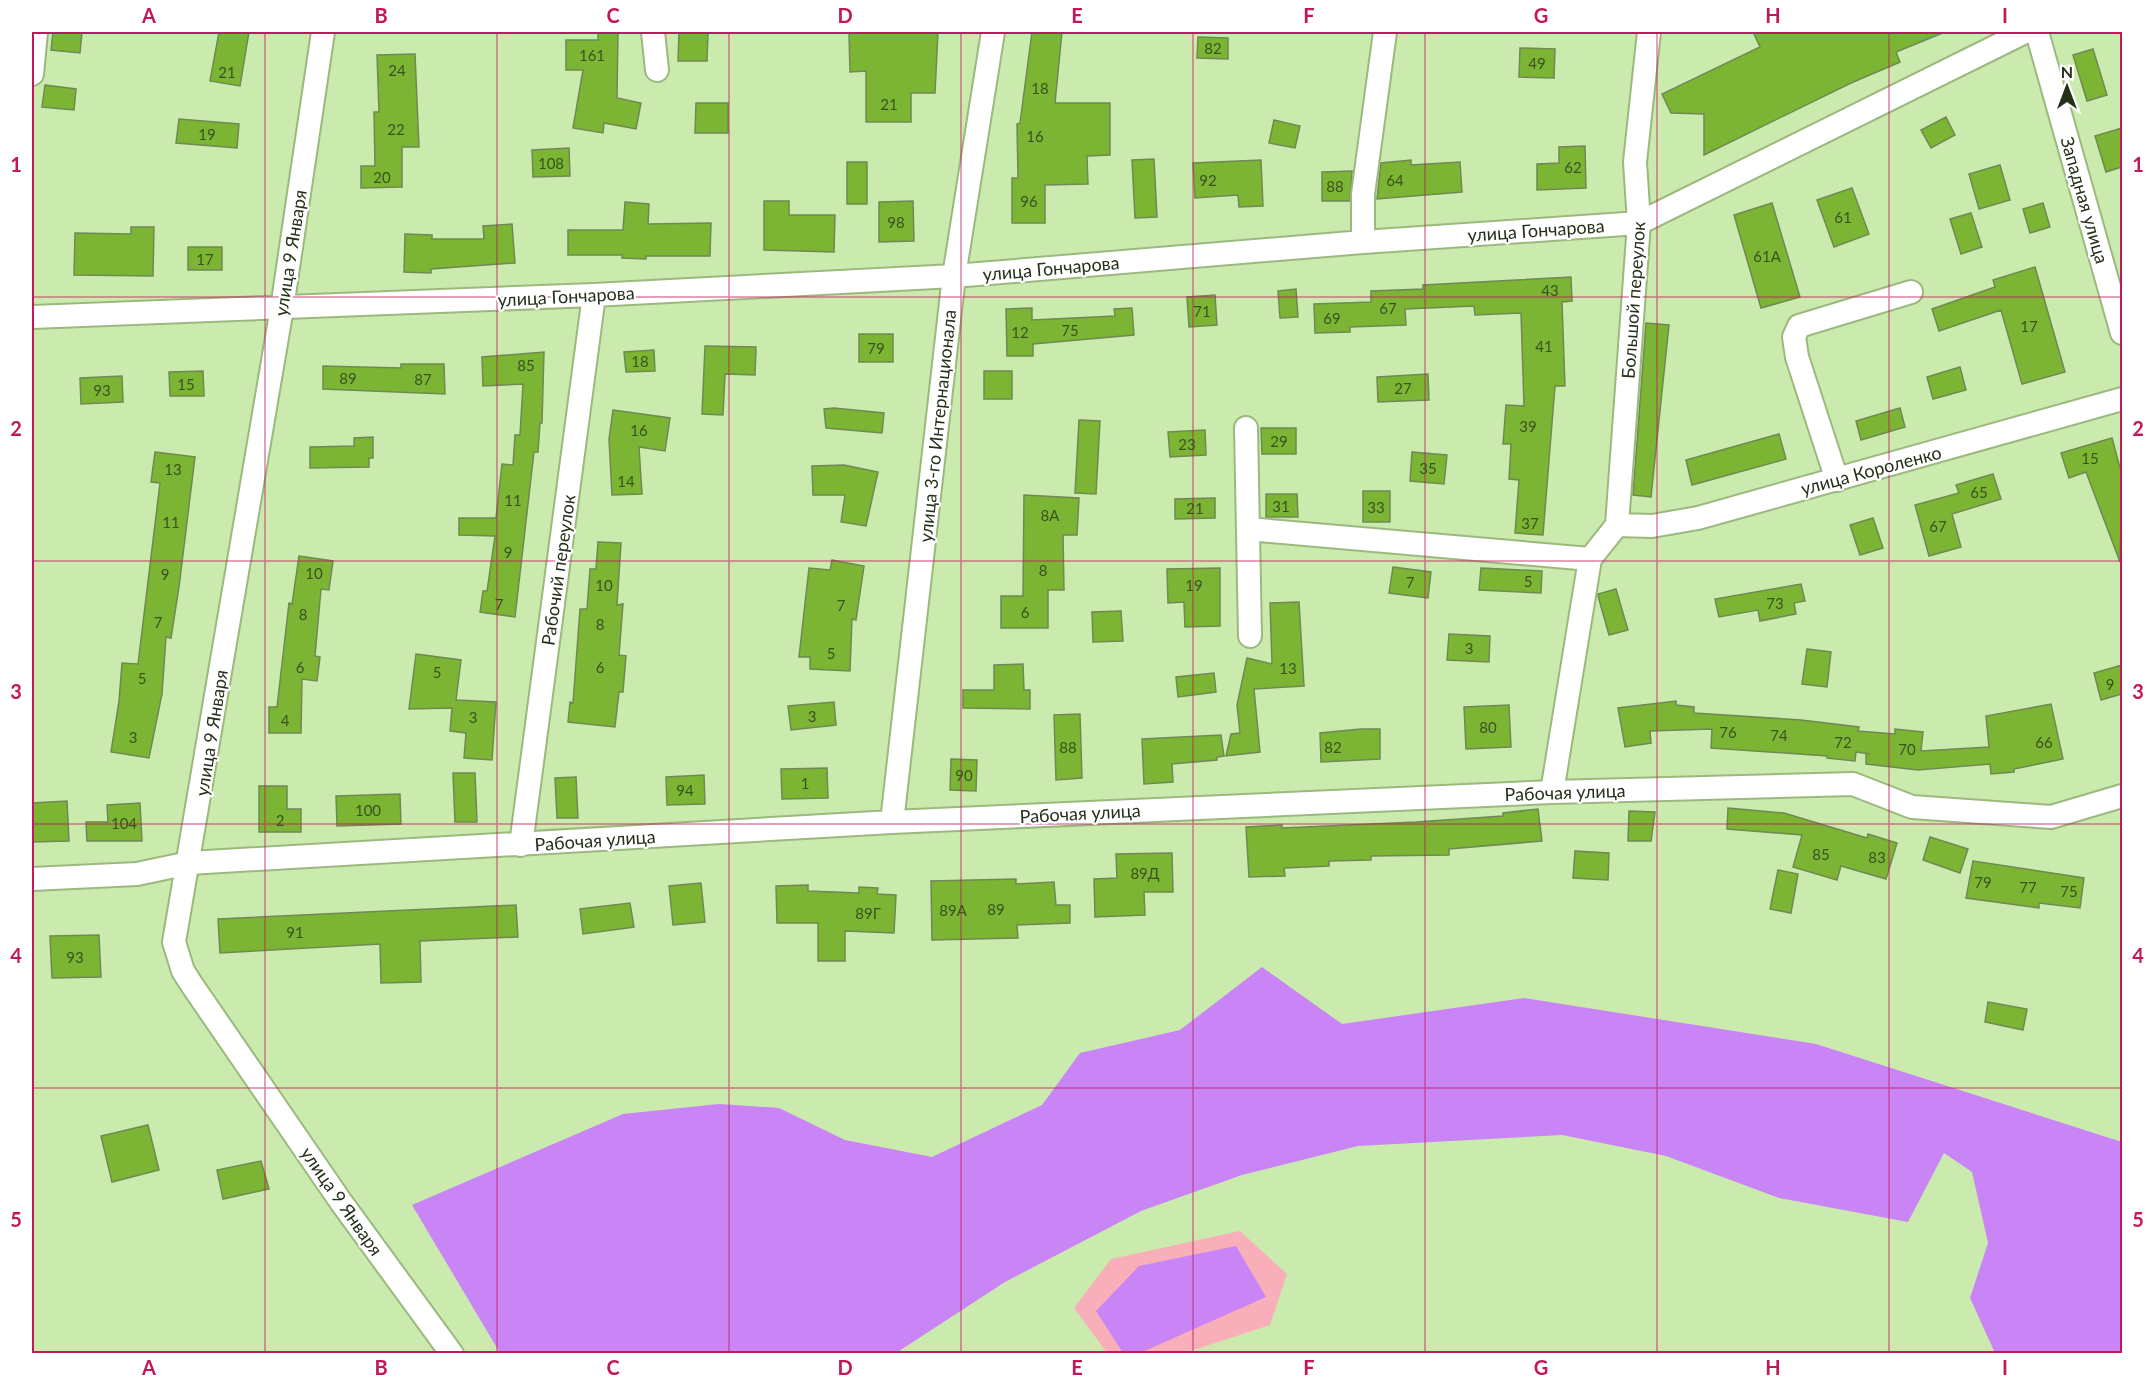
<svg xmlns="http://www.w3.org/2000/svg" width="2154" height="1385" viewBox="0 0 2154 1385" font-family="Lato,sans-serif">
<rect width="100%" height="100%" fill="#cbebae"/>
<path fill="#f9afb9" d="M1240,1231l47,43 -17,51 -85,28h-78l-33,-45 37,-49z"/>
<path fill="#c985f5" d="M1262,967l80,57 182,-26 292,46 306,98v211h-127l-25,-55 18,-55 -16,-71 -28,-19 -36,69 -129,-24 -113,-42 -104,-21 -204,11 -116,29 -101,36 -136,71 -109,71h-396l-88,-148 211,-91 96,-10 60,4 66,32 87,17 110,-52 38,-52 100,-23z
M1236,1246l30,51 -126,56h-17l-27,-42 43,-45z"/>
<path fill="#7bb533" stroke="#6e8a52" stroke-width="1.5" d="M53,32h29l-2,21 -29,-3z
M219,32h30l-9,54 -30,-5z
M598,32h20l-1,66 24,5 -5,26 -32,-6 -1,10 -30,-5 10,-58h-17v-30h32z
M679,32h29l-1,29h-29z
M891,32h47l-3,61h-24v29h-45v-51l-16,1 -1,-39z
M1032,32h30l-7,71h55v52l-23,1 1,28 -43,1v38h-33v-45h6l-1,-54 3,-1z
M1753,32h192l-49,20 4,10 -49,21 -147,72v-41l-33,-1 -9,-19 98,-47z
M1198,37l30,1v21l-31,-1z
M1520,48l35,1 -1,29 -35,-1z
M2093,49l14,46 -20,6 -14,-46z
M415,54l4,93h-17v40l-41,1v-22h14l-1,-54h5l-2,-57z
M45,85l31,4 -2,21 -32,-3z
M696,103h32v30h-33z
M1946,117l9,18 -24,13 -10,-18z
M179,119l60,5 -2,24 -61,-5z
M1274,120l26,6 -5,22 -26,-5z
M2122,128v39l-16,5 -11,-36z
M1585,146l1,42 -49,2v-26l22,-1v-16z
M569,148l1,28 -37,1 -1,-27z
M1154,159l3,58 -22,1 -3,-58z
M1261,160l2,46 -24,1 -1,-12 -43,3 -2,-35z
M1411,160v5l49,-3 2,30 -85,7 4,-36z
M847,162h20v42h-20z
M2000,165l10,35 -31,9 -10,-35z
M1352,171l-2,30h-28v-29z
M1852,188l17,46 -35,13 -17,-47z
M764,201h25v14h46l-1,37 -70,-2z
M913,201l1,40 -35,1v-40z
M625,202l24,2 -1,20 63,-1 -1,33h-64v3l-24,-1v-3h-54v-25h55z
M1772,203l28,94 -39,11 -27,-93z
M2043,203l7,24 -20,6 -7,-24z
M1971,213l11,34 -21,7 -11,-35z
M512,224l3,39 -84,6v4l-27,-1 1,-38 27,1v4h52l-1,-13z
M131,227h23l-1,49 -79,-1 1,-42 56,1z
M188,247h34v23h-34z
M2035,267l30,105 -43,12 -21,-74 -62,21 -7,-22 63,-22 -2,-7z
M1571,277l1,24 -10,1 3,84h-10l-12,149 -28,-2 4,-53 -10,-1 2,-35h-8l3,-39 18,1 -3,-93 -46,2 -1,-9 -69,3 1,16 -56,2v5l-35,1 -1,-29 57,-2v-11l52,-2v-4z
M1296,289l2,28 -18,1 -2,-27z
M1215,295l2,30 -28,2 -2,-30z
M1032,308v12l83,-4 -1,-7 18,-1 2,27 -101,9v12h-26l-1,-47z
M1646,323l23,2 -18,172 -18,-2z
M859,334h34v28h-34z
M705,346l51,1 -1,28 -30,-1 -2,41 -21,-1z
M654,350l1,21 -29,1 -2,-20z
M544,352l-2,71h-2l-2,29h-4l-19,165 -35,-5 3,-21h4l8,-55 -36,-1v-17h37l6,-54 11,1 2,-30h5l3,-51 -40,2 -1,-29z
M401,364h43l1,30 -122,-5v-23l78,2z
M1960,367l6,23 -33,9 -6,-22z
M203,371l1,25h-34l-1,-24z
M984,371h28v28h-28z
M1428,374l1,26 -51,2 -1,-25z
M122,376l1,26 -42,2 -1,-26z
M834,408l50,5 -2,20 -56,-5 -2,-19z
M1900,408l5,19 -44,13 -5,-19z
M613,410l57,8 -5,33 -26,-4 3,47 -30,1 -3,-56z
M1079,420l21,1 -4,73 -21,-1z
M1261,428h35v26h-34z
M1205,430l1,25 -36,2 -2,-25z
M1779,434l7,25 -94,26 -6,-25z
M373,437v21h-4v9l-59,1v-21l44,-1v-8z
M2112,438l10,37 -2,87 -34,-90 -17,6 -8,-25z
M155,452l40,5 -16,130 -8,51 -5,-1 -4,57 -13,64 -38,-6 8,-51 3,-38 16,1 22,-181 -9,-1z
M1412,452l35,3 -3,29 -34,-3z
M844,465l34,7 -12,54 -25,-4 4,-27h-32l-1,-29z
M1993,474l8,25 -49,15 9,33 -32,9 -14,-51 44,-12 -3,-8z
M1363,491h27v31h-27z
M1266,494h31l1,23h-32z
M1024,495l55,3 -2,37h-14l1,55h-16v38h-47v-32h22z
M1215,498v20l-40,1v-20z
M1873,518l10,30 -23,7 -10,-30z
M598,542l23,1 -4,62 6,-1 -4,51 7,1 -3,36h-4l-4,35 -47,-5 2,-20 3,1 7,-94h7l3,-40h6z
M299,556l34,5 -4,29 -8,-1 -6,67 5,1 -3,24 -15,-2 -1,54h-32v-26h8l12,-104 3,1z
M832,560l32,6 -8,54 -4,-1 -2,52 -40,-2v-12h-11l10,-89 21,2z
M1393,567l38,5 -3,26 -39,-5z
M1220,568v58l-35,1 -1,-25 -16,1 -1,-34z
M1481,568l61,3 -1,22 -62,-3z
M1801,584l4,17 -11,2 2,11 -36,7 -2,-11 -39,7 -4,-18z
M1616,589l12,41 -19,5 -11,-39v-2z
M1299,602l5,84 -50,3 6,63 -34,4 5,-22 9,-1 -3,-28 10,-47 25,6 -2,-61z
M1121,611l2,30 -30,1 -1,-30z
M1449,634l41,2 -1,26 -42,-2z
M1807,649l24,3 -4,35 -25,-3z
M416,654l45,6 -5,40 40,2 -4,58 -28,-2 2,-25 -16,-2 2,-23 -43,1z
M1023,664l1,26h6v19l-67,-1v-18h31v-25z
M2122,665v29l-21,6 -7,-27z
M1214,673l2,19 -38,5 -2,-20z
M1676,701v4l18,2v6l107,7 58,7 -1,4 37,3v-5l28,3 -2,19 68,-4 -3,-31 65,-12 12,55 -49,10v3l-23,2 -1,-10 -72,6 -52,-6v-10h4l-14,-2 -1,9 -28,-3v-2l-116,-8 1,-19 -62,2 1,12 -26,4 -7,-39z
M834,702l2,23 -45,5 -3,-24z
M1509,705l2,42 -45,2 -2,-42z
M1080,714l2,64 -26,2 -2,-65z
M1361,729h19v30l-59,3 -1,-29z
M1221,735l3,21 -7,1v3l-45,4 1,18 -29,2 -2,-45z
M951,759l26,1 -1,31 -26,-1z
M827,768l1,30 -46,1 -1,-30z
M453,773h22l2,49h-22z
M704,775l1,29 -38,1 -1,-28z
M576,777l2,41h-21l-2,-40z
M259,786h28v23h14v23h-42z
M400,794l1,30 -64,2 -1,-30z
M67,801l2,40 -37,1v-39z
M140,803l2,38h-55l-1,-19h22l-1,-17z
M1728,808l56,5 83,25 1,-4 29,9 -11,36 -45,-13 -4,14 -44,-13 9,-32 -75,-6z
M1538,809l4,32 -93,8v6l-78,1v4l-42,1v5l-45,2 1,8 -36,1 -3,-50 36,-2v3l134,-6 87,-6v-3z
M1629,811l26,1 -4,29h-23z
M1930,837l38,12 -8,24 -37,-13z
M1575,851l34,2 -1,27 -35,-2z
M1172,853l1,39h-29l1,23 -50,2 -1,-38 23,-1 -1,-24z
M1973,861l111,17 -4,30 -41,-5v5l-73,-10z
M1778,870l20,4 -7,39 -21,-4z
M1016,879v5l38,-2 2,23h14v18l-53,2 1,13 -86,2 -1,-59z
M701,883l4,39 -32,3 -4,-39z
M808,885v6l51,2v-6l19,1 -1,6 19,1 -2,38 -49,-2v30h-27v-38h-41l-1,-37z
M630,903l4,24 -51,7 -3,-25z
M516,905l2,32 -98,4 1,41 -40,1 -1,-39 -160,9 -2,-34z
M99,935l2,42 -49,1 -2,-42z
M1988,1002l39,7 -4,21 -38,-8z
M148,1125l11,45 -47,12 -11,-46z
M261,1161l8,28 -46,10 -6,-29z"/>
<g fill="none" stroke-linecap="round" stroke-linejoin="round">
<g stroke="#9bb97e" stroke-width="26">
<path id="minor" d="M323,32l-41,276 -108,634 9,29 9,14 149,217 111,152
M653,32l4,38
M2037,32l85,301
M32,74l4,-42
M1363,242v-48l22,-162
M32,317l562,-22 360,-19 409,-34 276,-19 386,-191
M1246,428l4,208
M1837,480l-40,-123 -3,-20 5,-11 112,-34
M1617,525l35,1 46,-8 424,-119
M1248,529l342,30
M1552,792l38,-233 27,-34 22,-302 -4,-61 14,-130
M892,822l62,-546 39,-244
M521,845l73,-550
M32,879l105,-5 52,-11 703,-41 660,-30 301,-8 59,23 139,10 71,-21"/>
</g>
<use href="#minor" stroke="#fff" stroke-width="22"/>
</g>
<path fill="none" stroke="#c2185b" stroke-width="1.5" stroke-opacity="0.55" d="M265,32v1322M497,32v1322M729,32v1322M961,32v1322M1193,32v1322M1425,32v1322M1657,32v1322M1889,32v1322M32,297h2090M32,561h2090M32,824h2090M32,1088h2090"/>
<g text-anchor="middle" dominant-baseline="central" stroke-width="4.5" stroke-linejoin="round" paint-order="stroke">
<g font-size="15" fill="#3a5120">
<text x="1213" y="48">82</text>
<text x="592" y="55">161</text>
<text x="1537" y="63">49</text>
<text x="397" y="70">24</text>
<text x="227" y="72">21</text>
<text x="1040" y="88">18</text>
<text x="889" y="104">21</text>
<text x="396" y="129">22</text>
<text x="207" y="134">19</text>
<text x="1035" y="136">16</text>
<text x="551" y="163">108</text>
<text x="1573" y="167">62</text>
<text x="382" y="177">20</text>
<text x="1208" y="180">92</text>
<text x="1395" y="180">64</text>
<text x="1335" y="186">88</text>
<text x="1029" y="201">96</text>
<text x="1843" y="217">61</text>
<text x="896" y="222">98</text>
<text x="1767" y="256">61А</text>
<text x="205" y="259">17</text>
<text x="1550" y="290">43</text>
<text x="1388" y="308">67</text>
<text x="1202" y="311">71</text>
<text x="1332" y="318">69</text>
<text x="2029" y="326">17</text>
<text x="1070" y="330">75</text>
<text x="1020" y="332">12</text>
<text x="1544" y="346">41</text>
<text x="876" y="348">79</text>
<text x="640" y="361">18</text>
<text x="526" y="365">85</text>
<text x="348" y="378">89</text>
<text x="423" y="379">87</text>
<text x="186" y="384">15</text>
<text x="1403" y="388">27</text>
<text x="102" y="390">93</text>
<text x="1528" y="426">39</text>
<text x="639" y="430">16</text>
<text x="1279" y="441">29</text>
<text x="1187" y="444">23</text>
<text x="2090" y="458">15</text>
<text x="1428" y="468">35</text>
<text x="173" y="469">13</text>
<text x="626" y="481">14</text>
<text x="1979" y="492">65</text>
<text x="513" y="500">11</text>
<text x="1281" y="506">31</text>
<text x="1376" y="507">33</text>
<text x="1195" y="508">21</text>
<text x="1050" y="515">8А</text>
<text x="171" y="522">11</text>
<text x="1530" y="523">37</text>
<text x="1938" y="526">67</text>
<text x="508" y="552">9</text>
<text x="1043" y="570">8</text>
<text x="314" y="573">10</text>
<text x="165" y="574">9</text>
<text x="1528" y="581">5</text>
<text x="1410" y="582">7</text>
<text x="604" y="585">10</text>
<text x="1194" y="585">19</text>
<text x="1775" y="603">73</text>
<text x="499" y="604">7</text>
<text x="841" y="605">7</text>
<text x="1025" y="612">6</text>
<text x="303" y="614">8</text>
<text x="158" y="622">7</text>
<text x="600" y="624">8</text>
<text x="1469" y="648">3</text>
<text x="831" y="653">5</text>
<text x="300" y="667">6</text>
<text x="600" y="667">6</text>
<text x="1288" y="668">13</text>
<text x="437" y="672">5</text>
<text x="142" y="678">5</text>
<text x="2110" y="684">9</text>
<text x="812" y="716">3</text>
<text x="473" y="717">3</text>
<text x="285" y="720">4</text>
<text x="1488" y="727">80</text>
<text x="1728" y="732">76</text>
<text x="1779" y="735">74</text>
<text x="133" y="737">3</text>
<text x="1843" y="742">72</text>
<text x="2044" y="742">66</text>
<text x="1068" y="747">88</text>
<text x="1333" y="747">82</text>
<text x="1907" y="749">70</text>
<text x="964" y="775">90</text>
<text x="805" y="783">1</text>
<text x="685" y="790">94</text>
<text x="368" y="810">100</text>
<text x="280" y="820">2</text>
<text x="124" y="823">104</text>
<text x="1821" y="854">85</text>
<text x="1877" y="857">83</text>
<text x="1145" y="873">89Д</text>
<text x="1983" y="882">79</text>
<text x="2028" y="887">77</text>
<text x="2069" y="891">75</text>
<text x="996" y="909">89</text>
<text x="953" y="910">89А</text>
<text x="868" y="913">89Г</text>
<text x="295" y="932">91</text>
<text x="75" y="957">93</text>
</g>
<g font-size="18" fill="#243019" stroke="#fff">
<text transform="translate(2085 200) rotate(74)">Западная улица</text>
<text transform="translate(1536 230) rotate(-4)">улица Гончарова</text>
<text transform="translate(290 253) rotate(-81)">улица 9 Января</text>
<text transform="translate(1051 268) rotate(-5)">улица Гончарова</text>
<text transform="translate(566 296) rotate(-3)">улица Гончарова</text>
<text transform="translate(1633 300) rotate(-86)">Большой переулок</text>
<text transform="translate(937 426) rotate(-84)">улица 3-го Интернационала</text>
<text transform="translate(1871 470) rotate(-15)">улица Короленко</text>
<text transform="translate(558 570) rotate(-82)">Рабочий переулок</text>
<text transform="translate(211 733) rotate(-81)">улица 9 Января</text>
<text transform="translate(1565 792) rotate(-2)">Рабочая улица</text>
<text transform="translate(1080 813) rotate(-3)">Рабочая улица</text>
<text transform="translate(595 840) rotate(-4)">Рабочая улица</text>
<text transform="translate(342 1201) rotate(55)">улица 9 Января</text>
</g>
</g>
<rect width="2154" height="1385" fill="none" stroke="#ffffff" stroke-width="66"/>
<g transform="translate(2067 87)" stroke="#ffffff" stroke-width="4.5" paint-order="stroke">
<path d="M0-4.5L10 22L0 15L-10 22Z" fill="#243019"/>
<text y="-9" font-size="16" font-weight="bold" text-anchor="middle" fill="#243019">N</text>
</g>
<rect x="33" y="33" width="2088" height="1319" fill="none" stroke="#c2185b" stroke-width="2"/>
<g font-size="20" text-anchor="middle" font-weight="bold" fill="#c2185b">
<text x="149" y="23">A</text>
<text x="381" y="23">B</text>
<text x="613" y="23">C</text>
<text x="845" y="23">D</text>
<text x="1077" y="23">E</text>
<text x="1309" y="23">F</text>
<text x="1541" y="23">G</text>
<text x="1773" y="23">H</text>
<text x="2005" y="23">I</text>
<text x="16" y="172">1</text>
<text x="2138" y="172">1</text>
<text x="16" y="436">2</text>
<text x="2138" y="436">2</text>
<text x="16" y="699">3</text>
<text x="2138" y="699">3</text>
<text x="16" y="963">4</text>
<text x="2138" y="963">4</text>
<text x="16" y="1227">5</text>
<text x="2138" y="1227">5</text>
<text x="149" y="1375">A</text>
<text x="381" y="1375">B</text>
<text x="613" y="1375">C</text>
<text x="845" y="1375">D</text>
<text x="1077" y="1375">E</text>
<text x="1309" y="1375">F</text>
<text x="1541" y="1375">G</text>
<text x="1773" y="1375">H</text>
<text x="2005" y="1375">I</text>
</g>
</svg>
